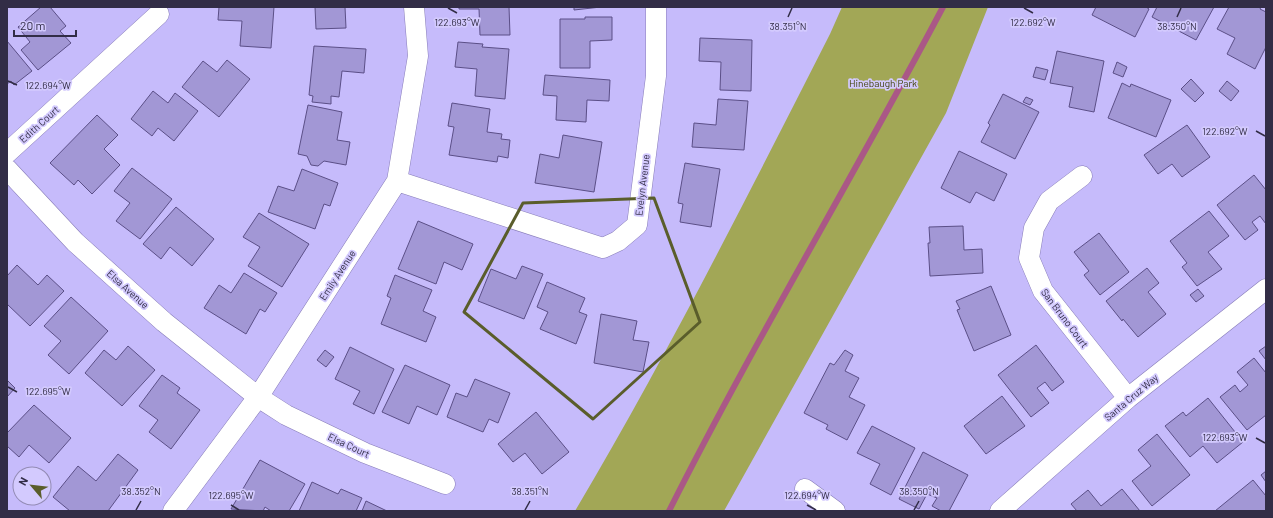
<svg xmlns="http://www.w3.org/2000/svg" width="1273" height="518" viewBox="0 0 1273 518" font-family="Barlow,sans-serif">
<rect width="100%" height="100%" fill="#c6bbfb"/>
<path fill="#a2a756" d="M842,7h146l-42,106 -222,398h-149c92,-155 173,-316 255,-477z"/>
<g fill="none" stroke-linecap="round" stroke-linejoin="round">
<path stroke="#aa5886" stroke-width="6" d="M669,511c86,-171 185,-335 274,-504"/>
</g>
<path fill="#a297d5" stroke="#5b4f87" d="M41,7h9l16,19 -6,5 11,12 -33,27 -17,-20 9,-8 -12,-15z
M219,7h55l-3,41 -31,-2 2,-25 -24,-1z
M315,7h30l1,21 -30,1z
M459,7h50l1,28h-30l-1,-26h-20z
M574,7h27l-27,3z
M1096,7h50l3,2 -14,28 -43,-22z
M1157,7h57l-18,33 -44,-23z
M1229,7h32l-1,2 6,3v35l-11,22 -28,-15 8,-16 -18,-9z
M585,17h27v23l-22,1v27h-30v-49h25z
M700,38l52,2 -1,51 -31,-1 1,-28 -22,-1z
M7,41l25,30 -18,14 -3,-4 -4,3z
M458,42l25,2 -1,3 27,2 -4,50 -30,-3 2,-27 -22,-2z
M314,46l52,3 -2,24 -22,-2 -3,26 -8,-1v8l-19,-2 1,-6 -4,-1z
M1057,51l47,10 -10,51 -25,-5 4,-20 -23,-4z
M227,60l23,19 -31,38 -37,-30 21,-26 14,11z
M1117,62l10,5 -4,10 -10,-4z
M1036,67l12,3 -3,10 -12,-3z
M545,75l65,5 -1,21 -22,-1 -1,22 -30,-2 1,-24 -14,-1z
M1191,79l13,14 -9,9 -14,-13z
M1227,81l12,10 -8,10 -12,-10z
M1122,83l8,4 1,-3 40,16 -15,37 -48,-19z
M153,91l15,12 7,-10 23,18 -24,30 -16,-13 -6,8 -21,-17z
M1003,94l36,18 -24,47 -34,-17 9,-17 -2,-2z
M1026,97l7,3 -3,5 -7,-3z
M718,99l30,2 -4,49 -52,-3 2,-24 22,2z
M452,103l38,6 -3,23 15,2 -1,5 9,1 -2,18 -10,-2 -1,6 -48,-7 5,-28 -6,-1z
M308,105l34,7 -5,28 13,2 -4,23 -22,-4 -6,5 -7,-1 -4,-9 -9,-2z
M97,115l21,20 -14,14 16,16 -28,29 -14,-14 -4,5 -24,-22z
M1187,125l23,32 -28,20 -10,-13 -14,10 -14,-19z
M563,135l39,7 -8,50 -59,-9 5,-29 19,4z
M959,151l48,23 -13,27 -18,-9 -6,11 -29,-15z
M685,163l35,6 -9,58 -31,-5 3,-18 -5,-1z
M132,168l40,31 -32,40 -24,-18 14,-18 -16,-12z
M302,169l36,14 -8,23 -6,-2 -9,25 -47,-17 10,-26 16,5z
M1254,175l12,15v34l-6,-8 -8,6 6,8 -13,10 -28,-35z
M176,207l38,32 -22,27 -22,-19 -9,12 -18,-15z
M1209,211l20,25 -21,16 14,17 -25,17 -15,-19 5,-4 -17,-22z
M259,213l50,31 -27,43 -34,-21 12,-19 -17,-10z
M418,221l55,23 -11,26 -18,-8 -8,22 -38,-15z
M963,226l1,24 18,-1 1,24 -53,3 -2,-33h2l-1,-16z
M1099,233l30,39 -29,23 -16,-20 5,-4 -15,-19z
M17,265l21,20 9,-10 17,16 -34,35 -23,-22v-28z
M522,266l21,8 -19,45 -46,-18 13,-32 25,10z
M1147,268l12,15 -11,9 18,22 -28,23 -15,-18 -1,2 -16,-20z
M244,273l33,20 -12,19 -5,-3 -14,25 -42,-26 15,-23 12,8z
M395,275l37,15 -9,21 13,6 -10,25 -45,-18 10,-26 -4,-2z
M547,282l38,16 -6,14 8,3 -11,29 -36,-15 8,-17 -11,-5z
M991,286l20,49 -37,16 -17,-41 3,-1 -4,-8z
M1198,289l6,7 -8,6 -6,-7z
M71,297l37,34 -39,43 -21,-19 13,-14 -17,-15z
M601,314l36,7 -4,19 16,2 -6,30 -49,-9z
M1036,345l28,37 -12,9 -7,-9 -8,6 12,15 -18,14 -33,-42z
M128,346l27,24 -33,36 -37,-33 19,-23 12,10z
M1266,346v14l-7,-9z
M350,347l44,22 -20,45 -21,-10 7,-13 -25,-12z
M325,350l9,7 -8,10 -9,-7z
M845,350l8,5 -8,16 14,7 -10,19 16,8 -18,35 -21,-11 2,-4 -24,-12 26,-50 4,2z
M1254,358l12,15v42l-19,15 -27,-33 15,-12 5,7 8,-7 -11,-13z
M405,365l45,20 -13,30 -20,-9 -8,18 -27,-12z
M162,375l18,13 -3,5 23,17 -29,39 -22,-17 9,-12 -19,-14z
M475,379l35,14 -12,30 -9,-4 -6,13 -36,-15 9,-24 11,4z
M7,380l8,8 -8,9z
M1002,396l23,30 -39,28 -22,-28z
M1208,398l35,44 -26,21 -14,-17 -13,11 -25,-31 18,-14 3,4z
M34,405l37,33 -22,25 -20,-18 -10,12 -12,-11v-13z
M536,412l33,40 -27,22 -17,-21 -12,9 -15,-18z
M872,426l43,22 -24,47 -21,-11 10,-20 -23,-11z
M1157,434l33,41 -38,31 -20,-25 19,-15 -13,-16z
M923,452l45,23 -19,36h-8l-9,-5 5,-8 -10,-4 -8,15 -20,-10z
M118,454l20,16 -30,41h-38l-17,-14 25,-31 18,15z
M260,460l45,24 -16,27h-18l-6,-4 -2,4 -32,-2z
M1266,471v11l-5,-7z
M1253,480l13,16v15h-51z
M312,482l26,12 3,-5 21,9 -6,13h-57z
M1122,489l18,22h-63l-6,-7 17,-14 13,16z
M366,501l21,10h-25z"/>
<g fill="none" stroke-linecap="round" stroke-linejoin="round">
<g stroke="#877cb8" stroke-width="21">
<path id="minor" d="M7,153l152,-139
M7,169l68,73 89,80 94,75 28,18 79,38 80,31
M1082,176l-33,25 -15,27 -5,30 14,33 85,107
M397,181l206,67 15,-7 19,-16 19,-149v-69
M805,489l30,22
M173,511l85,-114 139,-216 21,-125 -4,-49
M1000,511l128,-113 138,-109"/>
</g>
<use href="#minor" stroke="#fff" stroke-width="20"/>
</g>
<path fill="none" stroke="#5a5d2b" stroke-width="3" stroke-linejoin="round" d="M654,198l46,124 -107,97 -129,-107 59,-109z"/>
<path fill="none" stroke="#322d46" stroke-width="1.5" d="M448,8l9,5M1024,8l9,5M788,17l4,-9M1177,17l4,-9M8,81l9,4M1256,131l9,5M8,387l9,5M1256,438l9,5M231,505l8,5M807,505l9,5M136,510l5,-9M525,510l5,-9M914,510l5,-9"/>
<g text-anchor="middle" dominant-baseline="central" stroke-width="3.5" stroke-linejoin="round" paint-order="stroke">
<g font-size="10" fill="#404209" stroke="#d3cafe">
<text x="883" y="83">Hinebaugh Park</text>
</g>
<g font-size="10" fill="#322d46" stroke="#d3cafe">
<text transform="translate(39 124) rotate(-42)">Edith Court</text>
<text transform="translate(642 185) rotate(-83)">Evelyn Avenue</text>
<text transform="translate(337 275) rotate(-57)">Emily Avenue</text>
<text transform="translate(128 289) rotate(42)">Elsa Avenue</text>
<text transform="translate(1065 318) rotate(53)">San Bruno Court</text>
<text transform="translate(1131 397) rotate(-40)">Santa Cruz Way</text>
<text transform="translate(349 445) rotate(25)">Elsa Court</text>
</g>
</g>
<g font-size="10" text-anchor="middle" fill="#322d46" stroke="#d3cafe" stroke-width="3.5" stroke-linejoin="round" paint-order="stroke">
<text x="457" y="26">122.693°W</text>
<text x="1033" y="26">122.692°W</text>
<text x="788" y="30">38.351°N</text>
<text x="1177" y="30">38.350°N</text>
<text x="48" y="89">122.694°W</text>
<text x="1225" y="135">122.692°W</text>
<text x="48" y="395">122.695°W</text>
<text x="1225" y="441">122.693°W</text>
<text x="141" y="495">38.352°N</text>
<text x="530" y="495">38.351°N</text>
<text x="919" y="495">38.350°N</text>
<text x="231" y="499">122.695°W</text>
<text x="807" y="499">122.694°W</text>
</g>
<rect width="1273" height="518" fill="none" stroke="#322d46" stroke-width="16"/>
<g transform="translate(32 486) rotate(298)"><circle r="19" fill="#d3cafe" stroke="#938bb4"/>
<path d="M0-3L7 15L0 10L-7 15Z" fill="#5a5d2b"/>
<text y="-6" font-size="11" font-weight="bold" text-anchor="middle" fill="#322d46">N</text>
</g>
<path d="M14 30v6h62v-6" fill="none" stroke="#322d46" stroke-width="2"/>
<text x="20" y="30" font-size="12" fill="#322d46" stroke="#d3cafe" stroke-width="3" paint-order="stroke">20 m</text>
</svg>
